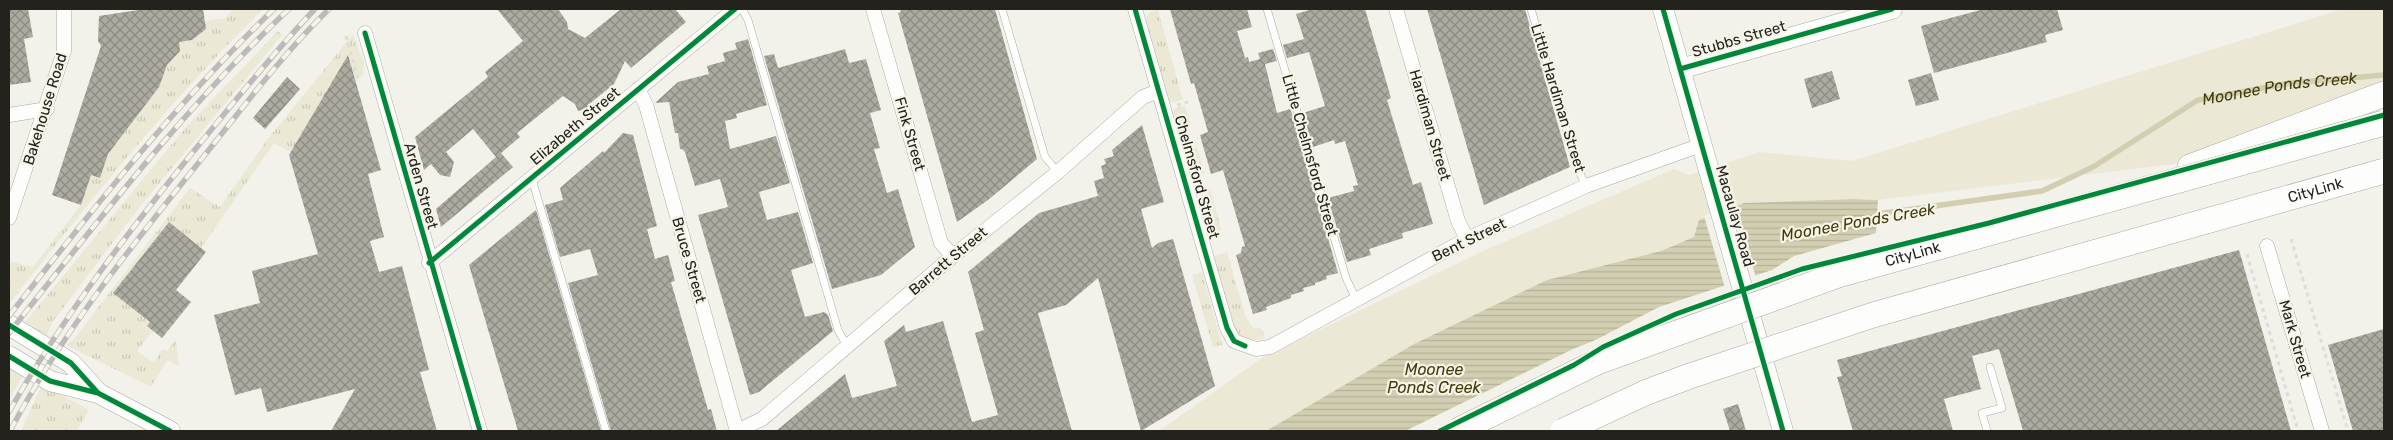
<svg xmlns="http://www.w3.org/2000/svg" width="2393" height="440" viewBox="0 0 2393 440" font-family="Rubik,sans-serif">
<defs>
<pattern id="grass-tufts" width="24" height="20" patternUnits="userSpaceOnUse" patternTransform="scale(1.25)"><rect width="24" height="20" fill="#ebe9d6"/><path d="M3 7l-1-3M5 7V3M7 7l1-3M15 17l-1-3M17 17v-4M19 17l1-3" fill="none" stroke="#c9c8b7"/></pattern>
<pattern id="water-rules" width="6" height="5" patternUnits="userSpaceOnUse" patternTransform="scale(1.25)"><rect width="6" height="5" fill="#d2ceb1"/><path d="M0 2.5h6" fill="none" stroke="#b4b198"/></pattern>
<pattern id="building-cross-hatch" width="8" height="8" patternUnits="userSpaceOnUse" patternTransform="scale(1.25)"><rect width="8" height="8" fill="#acaba0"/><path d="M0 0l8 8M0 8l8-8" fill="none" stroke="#8c8b82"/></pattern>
</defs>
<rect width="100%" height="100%" fill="#f2f1ea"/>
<path fill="url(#grass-tufts)" d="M233,9h30c-93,91 -174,193 -254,295v-43l24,6 48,-62 10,-30 9,3 8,-24 51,-67 8,-22 13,-14 -1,-9 13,-2 14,-11 -1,-8 21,-3z
M1158,10l25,90 -15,3 -24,-82 6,-9z
M278,31l4,4 -140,169 -91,120 -4,12 -22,-14 161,-195z
M353,34l11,29 -1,12 -7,7 -8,-26 -57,96 -17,-9 -73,105 -33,-26 -54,70 36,30 -3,5 6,4 -16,20 17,12 8,-14 5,2 9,-12 3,27 -12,-6 -16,27 -85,-42 8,-6 116,-151 30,19 47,-67z
M1185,105l6,21 -11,3 -5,-3 -5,-15z
M1197,147l8,27 -12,4 -3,-2 -7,-21 3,-4z
M1210,188l11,42 -4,1 -11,-42z
M1227,252l19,66 8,11 6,-2 5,9 -1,3c-15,2 -24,-1 -32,-13l-20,-69z
M1202,272l20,73 -9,2 -21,-72z
M9,361l16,11 -16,28z
M42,384l47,26 -12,21h-56z"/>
<path fill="#ebe9d6" d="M2343,9h41v93l-210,62 -296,36 -25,-1 -109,4 -50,34 -33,14 -114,29 -133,64 -148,87h-107l104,-74 220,-106 191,-82 15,6 71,-23 92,9z"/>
<path fill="url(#water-rules)" d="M1853,199l25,1 -2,33 -82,23 -22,14 -113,37 -238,124h-155l148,-87 133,-64 114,-29 33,-14 5,-17 45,-17z"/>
<path fill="#f2f1ea" d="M1735,203l21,75 -31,10 -21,-72z
M1623,329l-197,102h-21l168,-82z"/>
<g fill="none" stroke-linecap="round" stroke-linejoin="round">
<path stroke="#d2ceb1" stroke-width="5.5" id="s1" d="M1877,214l165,-23 51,-24 105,-67 92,-17 94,-8"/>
</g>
<path fill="url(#building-cross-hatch)" d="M9,9h19l5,28 -9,2 7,43 -22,3z
M145,9h58l3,20 -14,11 -13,2 1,9 -13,14 -8,22 -51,67 -8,24 -9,-3 -10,30 -29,-10 49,-149 -3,-5 1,-25z
M497,9h61l9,13 1,7 17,9 36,-29h54l11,13 -55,46 -6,-7 -11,23 -26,21v3l-10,3 -3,-7 -12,-8 -46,37 3,4 -19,16 12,14 -72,60 -5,-18 60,-52 -23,-28 -27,23 8,10 -4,15 -10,-2 -9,-11 -7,6 -9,-33 73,-60 -3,-5 38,-31z
M900,9h95l42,150 -49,41 -31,22 -59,-209 3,-1z
M1170,9h77l5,18 -15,4 8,27 3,-1 1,5 11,-3 -2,-6 15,-4 4,12 -12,3 12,49 13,-4 3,7 45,157 -12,3 1,3 -12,4v2l-12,3 1,3 -13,4v3l-25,9 1,3 -14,4 -17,-59 5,-2 1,-6 3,-1 -22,-76 -12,4 -11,-39 8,-3 -14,-49 -3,1z
M1313,9h52l26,89 -4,2 26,85 8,-3 12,42 -31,9 1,5 -34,11 2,6 -24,7 -19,-64 26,-7 -1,-5 5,-1 -13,-44 -10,3 -1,-4 -21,7 -10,-34 22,-7 -16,-54 -22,6 -4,-13 21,-6 -8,-25z
M1427,9h98l45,158 -86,38z
M1984,9h73l6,21 -18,5 2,7 -113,31 -13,-47z
M748,39l19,66 -31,9 1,4 -12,3 5,28 46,-13 14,47 -31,9 8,28 31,-8 15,51 -22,7 14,47 19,-5 4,3 5,16 -74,61 -9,3 -52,-180 30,-8 -8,-28 -25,7 -10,-34 -3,-3h-2l-2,-16h-3l-6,-31 -14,1 23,-21 31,-8 -2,-8 18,-5 -2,-8 14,-4 -2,-6z
M845,49l4,14 17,-4 15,51 -11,3 10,35 -6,1 13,44 11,-4 17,58 -34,28 -49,14 -68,-233 10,-2 4,14z
M348,55l33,115 -13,4 16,63 -14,4 9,31 23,-6 27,104 -9,2 17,59h-106l24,-42 -88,23 -6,-24 -26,7 -21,-80 46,-12 -8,-32 66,-17 -29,-99z
M1832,71l8,28 -28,9 -8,-29z
M1931,73l8,27 -23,6 -8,-26z
M287,77l13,12 -35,40 -12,-11z
M1142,125l22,77 -23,7 11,39 6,-5 15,-4 42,147 -74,45 -43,-153 -32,27 -28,8 34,118h-296l69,-57 7,24 45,-12 -13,-45 20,-16 2,7 37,-11 29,101 26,-7 -23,-82 9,-3 -16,-58 71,-59 59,-17 -4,-15 10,-3 -3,-12 5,-2 -2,-5 10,-3 -2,-6z
M623,133l10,2 24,91 -10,3 8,30 13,-4 7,26 -4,1 37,128 3,-1 6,22h-106l-43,-148 30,-8 -8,-26 -30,8 -15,-52 18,-5 -3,-12 43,-37 1,2z
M536,210l65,221h-83l-49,-166z
M169,222l37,30 -30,38 15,12 -29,36 -15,-12 3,-4 -37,-29z
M2239,250l52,181h-268l-24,-82 -27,7 9,33 -37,10 9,32h-100l-16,-54 5,-1 -5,-16z
M2384,329v102h-31l-25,-86z
M1738,404l8,27h-16l-7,-22z"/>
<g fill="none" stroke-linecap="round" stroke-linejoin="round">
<g stroke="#abaaa5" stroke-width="8">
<path id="lane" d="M742,9l6,11 90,310 9,16
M1002,9l43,148 13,15
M1267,9l79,269 10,21
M1531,9l47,160 8,17
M532,179l74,252
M1987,431l-5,-18 20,-5 -12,-41"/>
</g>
<g stroke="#abaaa5" stroke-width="15">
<path id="street" d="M873,9l68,234 12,13
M1135,9l92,319 7,13 22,8 14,-2 197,-108 119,-53 115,-41
M1396,9l62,212 9,18
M365,33l115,398
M638,89l8,16 91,326
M9,115l38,-6
M9,218l55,-167v-42
M2267,246l55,185
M429,263l306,-254
M737,431l25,-12 191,-163 105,-84 85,-75 15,-6"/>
</g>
<g stroke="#abaaa5" stroke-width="21">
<path id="secondary" d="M1663,9l120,422
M1680,69l212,-60
M9,325l62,38 27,30
M9,356l41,25 48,12 72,38"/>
</g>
<g stroke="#abaaa5" stroke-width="26">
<path id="highway" d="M2190,167l194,-73"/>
</g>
<path stroke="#ddddda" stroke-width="3" stroke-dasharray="4 4" stroke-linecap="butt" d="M346,36l12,42
M1177,105l11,-3
M2291,239l57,192
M2247,254l51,177"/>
<use href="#lane" stroke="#fdfdfc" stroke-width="7"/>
<use href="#street" stroke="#fdfdfc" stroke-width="14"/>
<use href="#secondary" stroke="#fdfdfc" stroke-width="20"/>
<use href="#highway" stroke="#fdfdfc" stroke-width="25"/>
<g stroke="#bcbbba" stroke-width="5.5">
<path id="rail" d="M9,316c83,-106 167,-213 265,-307
M9,333c89,-112 176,-226 280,-324
M9,412c55,-97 122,-184 193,-271 37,-45 73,-90 113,-132
M10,431c53,-100 123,-187 194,-275 40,-50 79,-102 125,-147"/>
</g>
<use href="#rail" stroke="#f6f4e7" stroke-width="4" stroke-dasharray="11" stroke-linecap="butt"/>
<g stroke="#abaaa5" stroke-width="26" stroke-linecap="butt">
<g id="highway-bridge">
<path id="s2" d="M1457,431l140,-69 241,-87 546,-152"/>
<path id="s3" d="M1563,431l84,-39 43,-16 183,-61 511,-144"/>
</g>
</g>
<use href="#highway-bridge" stroke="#fdfdfc" stroke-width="25"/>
<g stroke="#f6f4e7" stroke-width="8">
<path id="cycleway" d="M1135,9l92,319 7,13 11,5
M1663,9l120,422
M365,33l115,398
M1680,69l212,-60
M429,263l306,-254
M9,325l62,38 27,30
M9,356l41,25 48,12 72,38
M1440,431l134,-66 29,-18 73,-33 126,-45 187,-46 395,-108"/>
</g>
<use href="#cycleway" stroke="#00873e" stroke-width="5"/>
</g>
<g text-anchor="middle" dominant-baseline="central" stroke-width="4.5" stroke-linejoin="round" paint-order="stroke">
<g font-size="15" fill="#23221d" stroke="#f6f4e7">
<text transform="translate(1739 39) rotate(-16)">Stubbs Street</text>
<text transform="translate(1558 98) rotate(73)">Little Hardiman Street</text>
<text transform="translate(45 109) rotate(-73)">Bakehouse Road</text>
<text transform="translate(1430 125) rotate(74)">Hardiman Street</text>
<text transform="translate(575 126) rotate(-40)">Elizabeth Street</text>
<text transform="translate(910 134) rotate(74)">Fink Street</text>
<text transform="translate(1310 155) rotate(74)">Little Chelmsford Street</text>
<text transform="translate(1197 177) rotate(74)">Chelmsford Street</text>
<text transform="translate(421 186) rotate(74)">Arden Street</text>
<text stroke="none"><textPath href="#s3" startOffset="791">CityLink</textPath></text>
<text transform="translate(1735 216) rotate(74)">Macaulay Road</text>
<text transform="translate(1469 240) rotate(-26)">Bent Street</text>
<text stroke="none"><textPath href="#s2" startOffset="490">CityLink</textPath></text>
<text transform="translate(689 260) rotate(74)">Bruce Street</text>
<text transform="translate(948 261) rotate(-40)">Barrett Street</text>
<text transform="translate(2295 339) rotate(74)">Mark Street</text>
</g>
<g font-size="16" font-style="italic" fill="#413a09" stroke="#f6f4e7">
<text stroke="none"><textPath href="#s1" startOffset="430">Moonee Ponds Creek</textPath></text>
<text transform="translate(1858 222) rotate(-10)">Moonee Ponds Creek</text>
<text x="1434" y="369">Moonee<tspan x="1434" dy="18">Ponds Creek</tspan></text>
</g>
</g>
<rect width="2393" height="440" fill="none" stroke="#23221d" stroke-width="20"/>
</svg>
